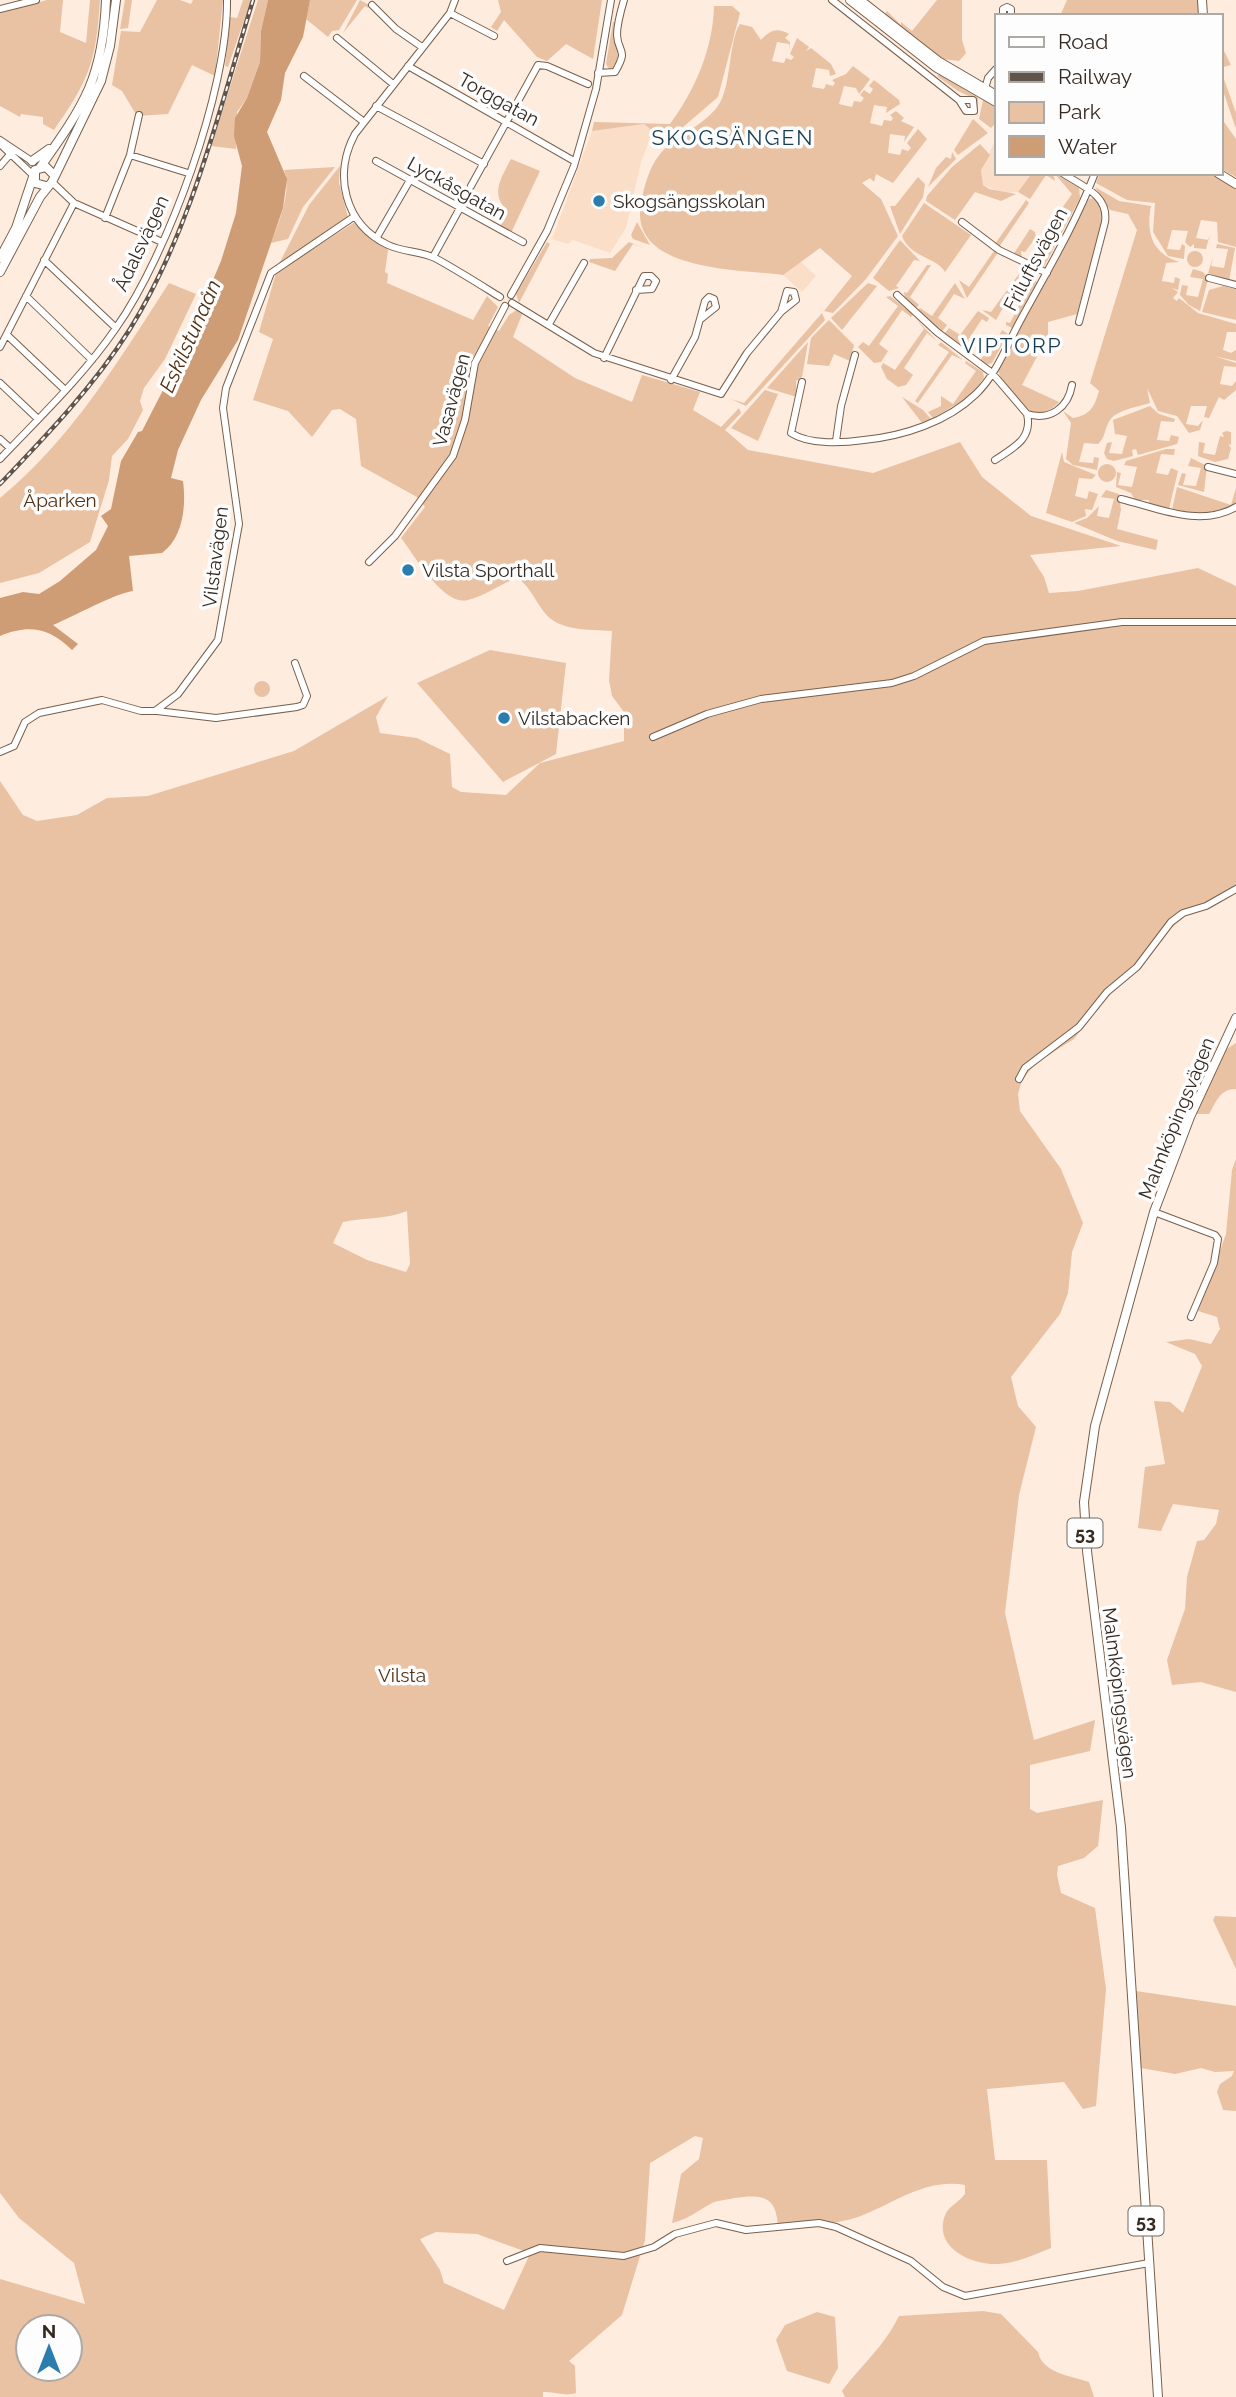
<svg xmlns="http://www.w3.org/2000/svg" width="1236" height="2397" viewBox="0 0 1236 2397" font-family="Raleway,sans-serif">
<rect width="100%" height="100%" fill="#feecdf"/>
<path fill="#fbdec8" d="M644,124l9,7 -12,31 -15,66 -16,25 -37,-13 -5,4 -16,-5 40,-108z
M995,141l1,32h36l-14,19 -14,1 -21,-8 -2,-15z
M800,261l16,15 -14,16 -19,-17z"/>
<path fill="#e9c1a3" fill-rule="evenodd" d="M47,0h16l-3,32 26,11 4,-43h10c-4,61 -10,79 -46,130l-11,-6v-7l-22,-3 -1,3 -20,-11v-93z
M125,0h7l-4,28 -8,1z
M157,0h23l11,4 2,-4h30l-8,76 -23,-11 -24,49 -31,2 -15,-25 -10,-6 9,-54 19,1z
M243,0h8l-23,67 -3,-1 5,-49 7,1z
M258,0h10l-7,31 -1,31 -13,36 -10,14 -1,37 -25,-3z
M310,0h47l-18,30 -7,1 -4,6 -22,-18z
M360,0l9,5 -1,3 -3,-2 -22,27z
M498,0h104l-9,59 -27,-15 -19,17 -10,-4 -33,-37 -7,11 -6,-4 10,-15z
M937,0h25v40l4,13 -7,8 -16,-2 -59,-44 3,-4 23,23 -9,-9v-3l11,9z
M1067,0h131l2,16h-140z
M714,6h18l8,7 -22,84 -42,36 -23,-2 -9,-7 -52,7 2,-9 76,2c25,-34 43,-75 44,-118z
M613,22h3l-2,15 7,16 -7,15 -4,2 -4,-6z
M740,24l12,3 9,13c9,-10 16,-13 28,-6l-4,4 5,4 -1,8v-6l-12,-2 -5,19 12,2 2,-5 5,2 3,-3 -4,-3 7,-16 12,9 -3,4 5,-3 20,16 5,10 -6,2 -1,-6 -13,-2 -4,19 12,2 2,-5 7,2 2,-3 -3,-3 14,-6 7,-8 17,13 -11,15 -3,-6 -12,-2 -5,18 13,3 2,-6 7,1 3,-4 -4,-3 4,-5 6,4 3,-5 -4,-3 5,-6 25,20 1,4 -14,9 1,-6 -13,-2 -4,18 12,3 2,-6 7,1 2,-3 -3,-3 6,-4 8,7 -3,3 13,6 -10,15 1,-6 -15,-2 -2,19 12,2 2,-6 6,2 3,-3 -4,-5 11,-14 9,10 -34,44 -17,-9 -2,8 -4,-4 -8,5 19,16 17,37 -32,43 -33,34 -9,-2 28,-35 -32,-28 -37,27c-43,-6 -155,-3 -142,-72 3,-16 8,-36 19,-49 17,-19 43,-28 58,-48 14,-20 10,-64 22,-82z
M1220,43l11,22 -11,3 16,45v16l-16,-47z
M939,74l39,24v20l-3,-19 -17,-8 -21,-15z
M983,100l13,8v14l-5,6 -12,-9z
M973,119l15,14 -30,22 -4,-5z
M1220,122h4l12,17v38l-16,-9z
M980,144l10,11 -9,15 2,15 6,4 27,5 -15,7 -26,-9 -20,28 -29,-19 1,-5 25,-29z
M952,152l4,7 -28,28 8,-19 10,-11 5,2z
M511,159l29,12 -29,62 -11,-6 7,-17c-17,-16 -6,-32 4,-51z
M340,166l-1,17 9,34 -69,47 30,-59z
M335,167l-32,40 -15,32 -17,4c8,-22 21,-50 13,-73z
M1032,173h21l2,8 -9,-6 -16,24 -12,-7z
M1100,173h109l27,16v58l-18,-5 -1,-20 -16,-2 -5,18 13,2 1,-6 -4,15 -12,-1v-4l-4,3 -5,-5 3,-11 -16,-1 -5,19 13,1 2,-6 3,2 -1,13 -16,-3 -15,-24 2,-29 -28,-3 -31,-17z
M1055,174l24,14 1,10 -36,69 -4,1 -4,-2 3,-7 5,2 8,-16 -9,-10 29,-41z
M918,177l7,7 -2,13 -23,37 -10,-28h5z
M1095,187l24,14 32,5c-5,26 0,47 28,56l-13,1 -4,18 12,2 1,-6 5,2 -2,11 -6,-2 6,4 -5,6 4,3 2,-3 19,15 38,11v8h-9l-4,18 8,3 5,-3v11l-22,-5 22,7v4l-12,-1 -4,18 12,2 4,-5v9l-12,10 -5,-3 -10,21 -5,-1 3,-11h-16l-5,18 12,2 5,-6 -3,10 -11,3 -12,-17 -19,-5 -11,-23 3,15c-13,4 -33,7 -40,17 -6,9 -4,17 -12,24l-14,-1 -5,19 14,1 1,-6 5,1 -2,12 -24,-5 -7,-6 5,-36 -8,-12 10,7c17,-3 21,-10 26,-27l-9,-8 47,-153 -9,-16 -18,-4z
M1094,198l5,2 4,11 -1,11 -25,92 -29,8v13l16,12 -23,2 -19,36 37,17c-26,29 -54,-8 -62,-35l92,-168z
M1026,200l3,3 -30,44 -4,-3z
M924,203l47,32 -26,37c-8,-15 -35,-14 -43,-36z
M355,222l33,28 -3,22 3,2 -1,9 86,37 14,-24 11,11 -10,19 11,5 10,-16 9,-6 5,3 -10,25 62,41 57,24 10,-27 58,17 -7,18 28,17 18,-19 2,5 -16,17 23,20 125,23 87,-31 22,35 49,39 90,30 -91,9 14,22 5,16 29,-2 120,-23 38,18v308l-25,14 -23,6 -20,17 -33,42 -28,24 -33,42 -38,24 -14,17 -4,14 2,17 41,58 22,54 -11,29 -4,41 -8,21 -49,63 7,29 18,21 -17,68 -14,118 29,127 61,-20 -5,31 -60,14v44l7,4 66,-13 -5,46 -14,12 -26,8 -1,9 4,18 34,15 11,81 -10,117 -13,3 -19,-27 -77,7 8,71h52l4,88c-17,7 -34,15 -53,16 -28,1 -67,-18 -52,-51 4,-7 14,-12 19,-19v-9c-41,-7 -71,19 -107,32 -24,8 -55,8 -80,11 -1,-32 -15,-34 -44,-30 -7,2 -16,2 -22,5 -15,8 -23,16 -40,20l9,-49 18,-15 4,-21 -8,-2 -45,27 -5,77 -23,75 -53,46 6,5 1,27c-12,4 -20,-2 -33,-1v5h-543v-118l85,25 -11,-41 -55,-45 -19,-25v-1412l23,34 14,6 40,-6 30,-17 41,-2 146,-45 94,-55 -12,21 4,16 37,5 33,16 2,33 9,5 45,3 34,-32 84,-22v-29l-12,-16 -3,-16 3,-49c-22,-2 -53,1 -68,-19 -9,-12 -14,-25 -27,-35 -15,7 -33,19 -49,23 -25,7 -56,-49 -67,-62l24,-31 -8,-10 -56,-31 -5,-47 -16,-10 -8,1 -20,27 -24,-26 -35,-11 20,-61 -14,-7 17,-59zM407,1211l3,53 -4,8 -39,-12 -34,-17 10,-21c22,-5 43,-2 64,-11zM436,2232l41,2 50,18 2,4 -25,54 -60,-27 -4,-13 -20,-31zM28,2327h42v42h-42z
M637,222l13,23 -17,-6 -2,-4z
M1030,229l5,3 1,5 -11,15 -4,-1 1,9 -9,-5z
M900,240l20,21 -6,-1 -18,26 3,2 -10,3 -16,-13z
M547,242l3,2 -31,59 -3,-9z
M629,242l20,8 -16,-6 -18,27 -26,-9 1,-3 22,-1z
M1217,244l18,4 -6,33 -21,-8 5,-16 -2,9 13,2 4,-19 -12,-1z
M994,251l3,3 -30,44 -8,-18 10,7z
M1187 259a8 8 0 1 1 16 0a8 8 0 1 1-16 0Z
M927,265h4l-21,32 9,8 -3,3 -11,-9 -1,-7 3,1z
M1193,269l10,3 5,7 -8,32 -11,-6 -9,-10 2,-10 6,1 -2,9 12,2 5,-18 -13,-2z
M1019,274l18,8 -25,46 -6,-3v-3l4,1 13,-25 -11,-6 -16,28 -14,-10 9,2z
M169,283l27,11 -31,65 -21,29 -4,13 3,9 -15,29 -16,17 -3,24 -19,62 -51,31 -39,10v-85c72,-59 119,-138 169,-215z
M868,283l9,3 -35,44 -11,-12z
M955,283l10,16 -11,-5 -16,24 9,7 -6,8 -23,-23 2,-2 12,8z
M1223,286l13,3v31l-34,-8 7,-22z
M890,296l23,18 -2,3 -9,-7 -23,34 9,7 -7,11 -7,1 -16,-16 5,-5 6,4 29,-40 -12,-9z
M978,311l11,7 -2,4 -5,-3 -14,21 4,3 -6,9 -22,-18 5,-6 11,7z
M822,313l3,7 -79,86 -15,-7 13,4z
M915,318l22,23 -10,-8 -23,35 9,7 -7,10 -8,2 -11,-8 -6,-12 2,-4 12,7 29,-41z
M829,320l25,25 -4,16 -16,-7 -5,12 -22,-2 4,-26z
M1002,330l6,4 -16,29 -6,2 -6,-4 5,-8 4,2z
M808,342l-6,35 -6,4 1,16 -30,-9z
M941,342l22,18 -11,-5 -34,48 -3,-2 34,-49 -11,-7z
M966,361l17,11 1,6 -12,17 -39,23 -5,-6 13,-6v-10l12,8 23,-33 -11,-8z
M765,390l13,4 -20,47 -27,-13z
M902,397l21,13 8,9 -9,4z
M1150,406l9,8 16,5 -1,3 -13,-1 -4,19 12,1 2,-6 8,2 -2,7 -39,11 -2,-6 -4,1 1,6 -19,5 -7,-2 -3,-6 3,-10 5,-1 -3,11 13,1 5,-18 -12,-2 -2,-14z
M1226,431l5,1v13l-3,-1 3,4 -3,11 -13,3 -17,-6 1,-14 6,1 -2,10 12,2 5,-19 4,1 -2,-4z
M1166,449h9l-1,6 -13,-1 -5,19 12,2 3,-7 7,3 -9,38 -20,-5v-4h-14l-4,-7 -15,-6 1,-15 4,1 -3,12 14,2 5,-20 -13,-2 2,-4z
M1062,452l2,10 32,13 -4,4 -13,-1 -4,18 12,3 2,-8 9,3 -6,16 -7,-1 1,7 -14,6 -26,-9z
M1191,458l16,8 -3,26 -26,-7 4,-12 4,1 -3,11 13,1 5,-18 -13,-2z
M1098 473a9 9 0 1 1 18 0a9 9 0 1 1-18 0Z
M1177,487l54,18 5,-17v17l-26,9 -38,-4z
M1106,490l13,4 2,16 -4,19 41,11 -2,10 -39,-9 -43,-18 13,-5 12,-12 -2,10 12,2 5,-19 -13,-2z
M490,650l76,13 -10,91 -53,28 -86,-99z
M254 689a8 8 0 1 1 16 0a8 8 0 1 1-16 0Z
M1236,1043v46c-17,0 -20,14 -27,25h-14l27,-62z
M1236,1159v533l-35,-10 -29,3 -5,-25 18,-51 2,-32 10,-36 7,-1 12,-16 3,-14 -46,-6 -12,27 -23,-3 7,-61 20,-3 -11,-63 16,1 13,11 19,-47 -7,-12 -29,-12 23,-3 22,5 9,-15 -3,-12 -19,-6 28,-77 6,-64z
M1215,1916l21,1v52l-23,-49z
M1136,1991l100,15v105l-13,-1 -6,-18 3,-8 12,-8 2,-5 -19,1 -14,-4 -26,6 -34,-6z
M983,2311l18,3 37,38c4,21 33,24 51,30l5,15h-249l-3,-6c21,-28 41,-43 57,-75z
M817,2312l18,5 3,51 -9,16 -42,-13 -11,-31 9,-15z"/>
<path fill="#ce9c75" d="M268,0h42l-7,37 -18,36 -4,27 -14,32 20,47 -4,29 -45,132 -37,60 -23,50 -7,28 12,3c3,23 1,56 -21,72l-33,3 4,35c-20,3 -58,25 -80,34l25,19 -6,6c-23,-22 -42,-26 -72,-14v-38l23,-6 16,2 21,-13 36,-31 12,-24 -7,-10 10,-7 10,-48 17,-29 4,-1 39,-76 40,-94 15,-48 6,-47 -8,-30 1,-18 12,-20 13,-36 1,-31z"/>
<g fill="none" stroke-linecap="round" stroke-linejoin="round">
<g stroke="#785f4b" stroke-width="8">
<path id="minor" d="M455,0l-5,13 -95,121c-22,40 -11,90 33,111 15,7 32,6 47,13 22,12 44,26 65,39
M832,0l127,100 7,11h8l-1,-11h-14
M372,5l24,24 26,18
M0,9l36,-9
M450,13l44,23
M1003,16v-7l4,-2 4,2v7
M337,38l56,46
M408,66l166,95
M598,73l17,-1c14,-24 3,-18 2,-37 0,-11 4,-25 7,-35
M304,76l60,46
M985,89l3,-11 8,-9
M376,106l108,58
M0,140l33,22
M0,144l33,31
M130,155l58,18
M376,161l147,81
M0,166l12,-14
M1062,173c20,13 47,22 43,49l-26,100
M52,182l22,21 88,39
M471,186l67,-121 9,1 41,18
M105,218l25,-63 9,-40
M962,222l37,28 48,23
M377,237l33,-57
M433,257l27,-49
M44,260l72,68
M1209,278l27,7
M511,295l36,-64 27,-65 22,-77 15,-89
M897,295l40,37 55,41 35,41c23,7 41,-6 45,-29
M26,296l66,64
M512,303l82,50 127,41 26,-41 34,-41 6,-21 7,1 2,8 -15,12
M549,324l35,-61
M7,335l58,55
M0,347l74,-144
M604,358l40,-82h7l5,5 -4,8 -16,1
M671,380l24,-43 10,-36 4,-4 5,2 2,8 -15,12
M802,382l-11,51c18,12 52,10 73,7 40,-4 83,-18 112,-46 20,-19 31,-49 44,-73 26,-48 55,-96 75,-148
M0,383l38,36
M0,439l10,9
M836,441l5,-35 14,-51
M0,459c40,-42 83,-83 116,-131 52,-74 112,-238 111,-328
M995,460c18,-12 38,-21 32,-46
M1208,467l28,7
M1121,499c37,9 79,29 115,8
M369,562l26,-26 58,-80 12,-36 10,-57 30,-57
M157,711l59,7 81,-11 6,-2 4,-9 -12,-33
M653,737l54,-23 54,-15 131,-16 22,-7 70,-35 138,-19h114
M0,752l14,-6 11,-24 14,-9 63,-13 39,11h14l23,-17 40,-54 21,-116 -16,-116 3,-20 45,-115 84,-57
M1019,1079l6,-11 54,-41 28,-35 30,-25 34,-45 12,-9 23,-7 30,-17
M1154,1212l61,23 3,4 -4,24 -23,54
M507,2261l33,-13 84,8 30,-9 21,-13 41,-11 30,7 73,-7 17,4 75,34 32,26 22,9 184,-33"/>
</g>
<g stroke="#785f4b" stroke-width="10">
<path id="major" d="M850,0l87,68 59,34
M860,0l78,61 58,34
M1202,0l1,16
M32,161l17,-12
M41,166c44,-62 62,-89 65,-166
M1218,173l18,11
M46,186l-11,-3v-13l11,-3 7,7
M0,258l16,-30 17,-51
M0,272l40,-75 12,-15 49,-101 9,-35 6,-46
M1158,2397l-37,-570 -34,-276 -3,-49 11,-76 59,-214 36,-95 46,-99"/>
</g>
<use href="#minor" stroke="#fff" stroke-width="6"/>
<use href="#major" stroke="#fff" stroke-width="8"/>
<g stroke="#61544b" stroke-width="4.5">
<path id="rail" d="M0,484c47,-49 94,-98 130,-155 62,-100 89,-219 123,-329"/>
</g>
<use href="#rail" stroke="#fdfdfd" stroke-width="2" stroke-dasharray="5" stroke-linecap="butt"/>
</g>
<g fill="#2a7dad" stroke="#fdfdfd" stroke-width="2.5">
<circle cx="599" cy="201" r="7"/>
<circle cx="408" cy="570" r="7"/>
<circle cx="504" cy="718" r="7"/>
</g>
<g text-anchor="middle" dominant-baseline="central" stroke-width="7" stroke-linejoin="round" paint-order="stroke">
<g fill="#fdfdfd" stroke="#716964" stroke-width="2">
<rect x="1067.5" y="1518.5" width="35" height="29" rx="5"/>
<rect x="1128.5" y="2206.5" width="35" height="29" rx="5"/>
</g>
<g font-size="18" font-weight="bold" fill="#352a22">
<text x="1085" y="1533">53</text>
<text x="1146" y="2221">53</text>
</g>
<g font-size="19" fill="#352a22" stroke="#fdfdfd">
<text transform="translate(499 99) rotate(29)">Torggatan</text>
<text transform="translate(457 188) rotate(29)">Lyckåsgatan</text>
<text transform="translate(141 243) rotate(-65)">Ådalsvägen</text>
<text transform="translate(1035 259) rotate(-62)">Friluftsvägen</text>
<text transform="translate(451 400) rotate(-75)">Vasavägen</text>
<text transform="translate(215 557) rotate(-83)">Vilstavägen</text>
<text transform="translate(1176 1118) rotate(-68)">Malmköpingsvägen</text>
<text transform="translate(1120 1693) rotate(83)">Malmköpingsvägen</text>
</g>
<g font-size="19" fill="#352a22" stroke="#fdfdfd" text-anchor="start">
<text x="613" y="201">Skogsängsskolan</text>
<text x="422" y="570">Vilsta Sporthall</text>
<text x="518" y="718">Vilstabacken</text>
</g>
<g font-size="19" fill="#553215" stroke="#fdfdfd">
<text x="60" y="500">Åparken</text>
<text x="402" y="1675">Vilsta</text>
</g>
<g font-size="21" letter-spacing="2" fill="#163d55" stroke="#fdfdfd">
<text x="733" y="137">SKOGSÄNGEN</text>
<text x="1012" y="345">VIPTORP</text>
</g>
<g font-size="21" font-style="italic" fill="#502e10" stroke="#fdfdfd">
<text transform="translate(190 336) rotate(-66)">Eskilstunaån</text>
</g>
</g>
<rect x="995" y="14" width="228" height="161" fill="#fdfdfd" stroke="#ada9a5" stroke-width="2"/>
<rect x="1009" y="37" width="35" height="10" fill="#ffffff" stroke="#ada9a5" stroke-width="2"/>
<text x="1058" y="49" font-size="21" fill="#352a22">Road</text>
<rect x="1009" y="72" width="35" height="10" fill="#61544b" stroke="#ada9a5" stroke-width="2"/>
<text x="1058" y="84" font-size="21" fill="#352a22">Railway</text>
<rect x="1009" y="102" width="35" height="21" fill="#e9c1a3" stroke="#ada9a5" stroke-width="2"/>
<text x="1058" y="119" font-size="21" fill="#352a22">Park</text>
<rect x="1009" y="136" width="35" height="21" fill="#ce9c75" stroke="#ada9a5" stroke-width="2"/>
<text x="1058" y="154" font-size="21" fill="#352a22">Water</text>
<g transform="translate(49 2348)"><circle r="33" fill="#fdfdfd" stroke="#ada9a5" stroke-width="2"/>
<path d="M0-5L12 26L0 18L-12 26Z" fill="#2a7dad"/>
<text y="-10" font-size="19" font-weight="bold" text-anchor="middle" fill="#352a22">N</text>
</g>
</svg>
